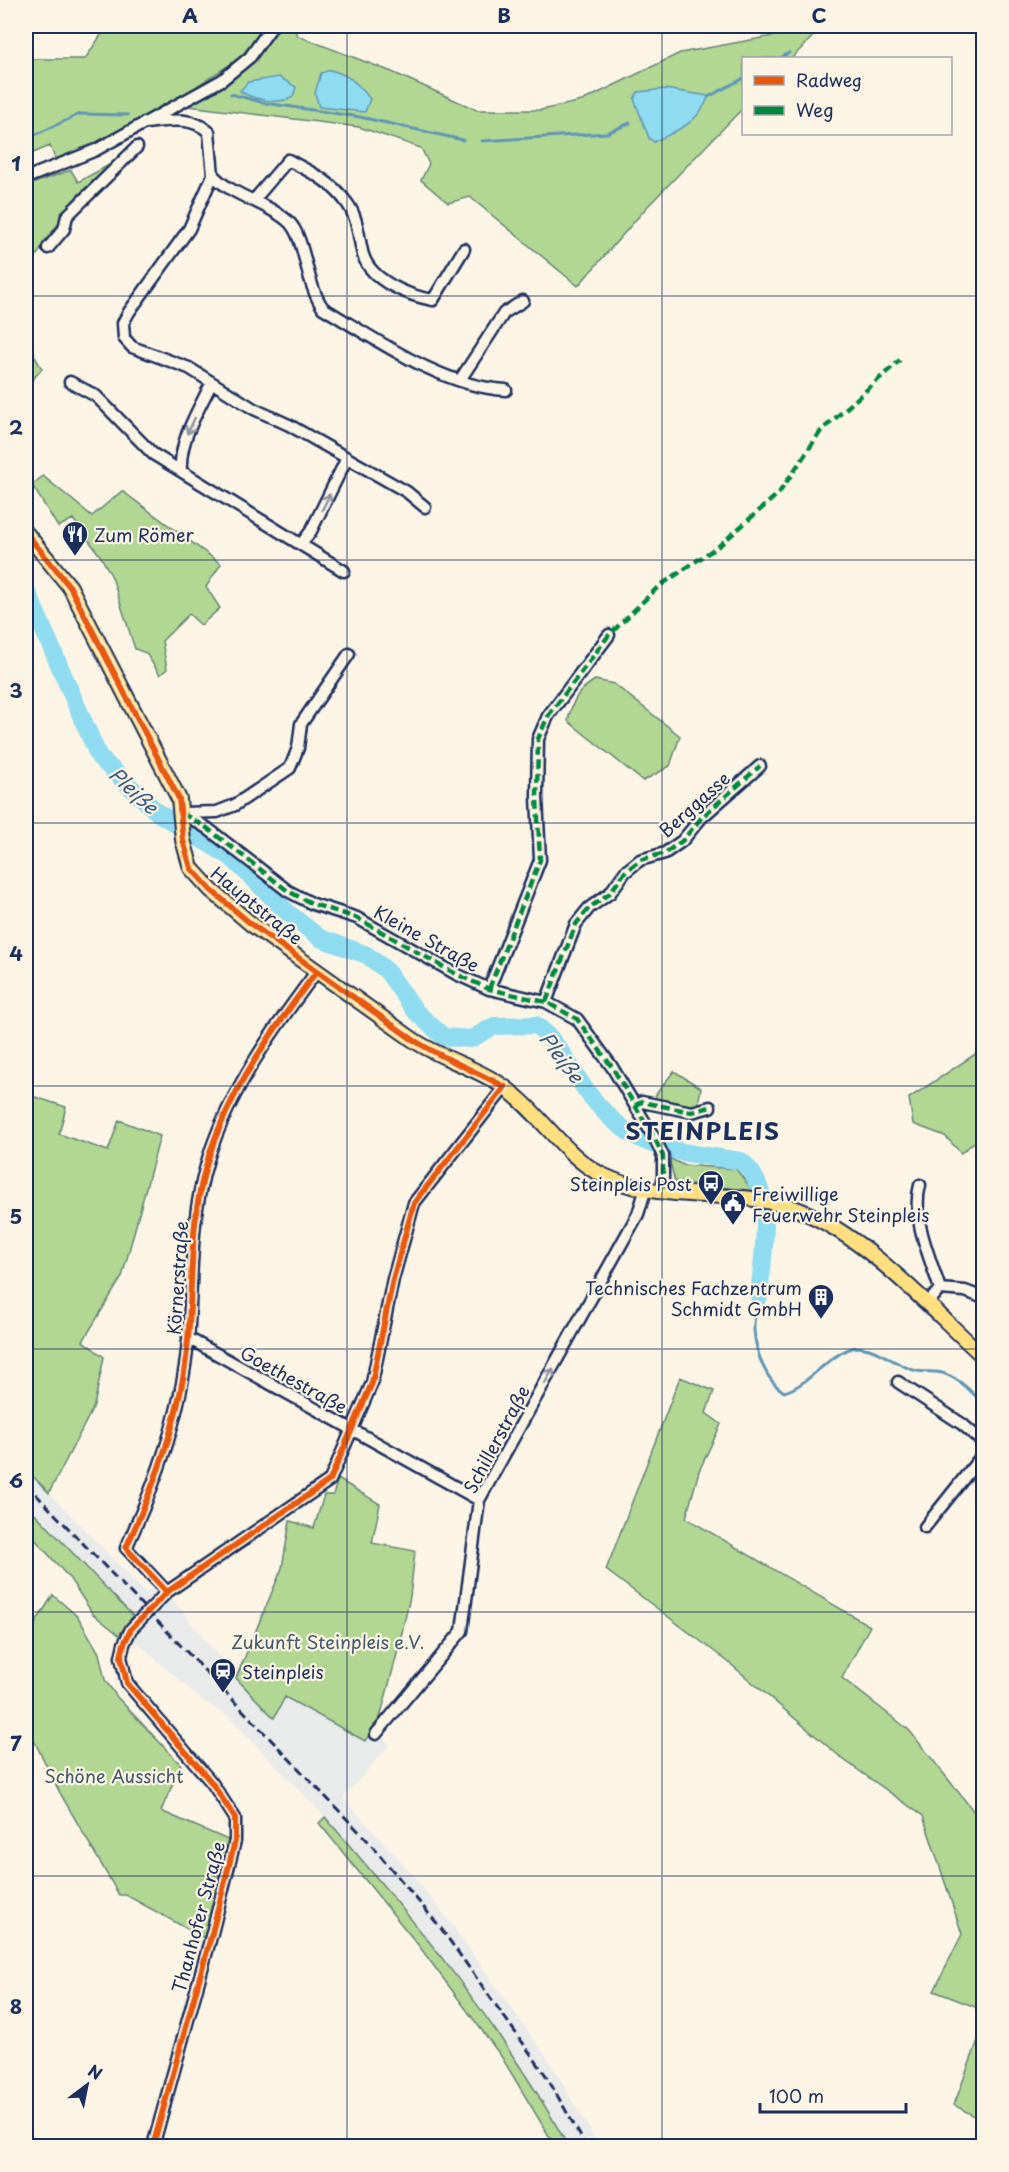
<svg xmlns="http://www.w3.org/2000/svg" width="1009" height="2172" viewBox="0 0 1009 2172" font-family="'Playpen Sans',sans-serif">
<rect width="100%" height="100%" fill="#fcf5e5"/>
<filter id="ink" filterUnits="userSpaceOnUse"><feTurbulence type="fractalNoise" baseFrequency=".0167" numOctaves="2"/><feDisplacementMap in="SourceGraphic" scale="12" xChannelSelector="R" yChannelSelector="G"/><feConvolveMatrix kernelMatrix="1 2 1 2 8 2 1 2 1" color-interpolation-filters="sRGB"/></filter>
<g filter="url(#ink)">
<path fill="#e9eaea" d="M26,1469l120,124 7,-6 21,14 62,77 38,39 10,-20 81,44 7,-12 18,15 -47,54 68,75 39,49 100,140 49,84h-31l-12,-21 -146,-210 -85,-98 -96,-100 -26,-16 -69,-61 9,-13 -117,-123z"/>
<path fill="#b1d793" stroke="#668378" stroke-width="1.5" d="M107,26h158l-25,32 -75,49 -108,56 -7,-17 -24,10v-97h59z
M280,26h12l6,10 94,36 85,38h64l41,-9 98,-48 142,-26 -30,31h-48l-1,50 -96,99 -69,79 -108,-89 -22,6 -27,-23 8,-16 -8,-16 -62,-21 -171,-21c39,-24 68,-40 92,-80z
M111,164l-34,32 -51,75v-85l45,-16 7,12z
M26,316l9,41 7,12 -16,18z
M43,476l49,40 30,-25 99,73 -15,23 14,21 -19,17 -12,-11 -27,27 5,28 -7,6 -14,-22 -11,-4 -23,-72 -11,-20 -28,-38 -15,8 -26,-42z
M595,680l19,4 66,52 -10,30 -27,15 -75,-60c4,-20 10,-31 27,-41z
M983,1049v86l-22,18 -16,-17 -32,-12 -4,-26z
M674,1071l27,17 -3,17 -8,2 -37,-5 4,-9z
M26,1094l40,13 -7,27 49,17 11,-31 41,16 -38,141 -39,64 21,16 -10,49 -45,87 -23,-24z
M669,1158l14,7 53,4 17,22 -78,-9z
M680,1377l34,14 -8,22 15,11 -22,47 -13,47 184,108 -28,52 67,52 74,93v187l-49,-19 28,-57 -39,-118 -79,-56 -117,-99 -121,-91z
M338,1479l42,25 -8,39 43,8 -5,46 -13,57 -17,64 -15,23 -80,-44 -11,21 -38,-40 46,-110 8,-47 24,7 10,-33h9z
M26,1504l107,112 -14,19 -26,-21 -23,-35 -44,-50z
M53,1595l25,22 21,36 6,27 12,17 64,68 -20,46 67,29 -22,99 -80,-44h-7l-59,-102 -34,-69v-63l10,-39z
M325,1817c89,103 177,209 243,329h-13l-54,-90 -82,-110 -100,-123z
M983,2027v94l-29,-16z"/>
<path fill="#8fdbef" stroke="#6196b5" stroke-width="1.5" d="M330,70c18,4 29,14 40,29l-5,13 -46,-5 -4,-14 6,-20z
M279,77l17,10 -3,10c-15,8 -39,3 -53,-6l8,-9z
M665,89l44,7c-12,28 -29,33 -55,46l-5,-4 -15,-39 4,-7z"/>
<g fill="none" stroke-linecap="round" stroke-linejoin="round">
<path stroke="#6196b5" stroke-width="3" d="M780,58l9,-5
M231,94l34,9 95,14 103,23
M708,97l36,-19
M26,139l54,-25 48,1
M482,141l125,-8 23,-10
M759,1297c-2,10 -6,23 -5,33 2,23 11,50 30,62 25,-7 40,-33 65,-43 21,-9 47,18 68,22 9,2 19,-1 28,3 15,5 28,19 39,31"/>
<path stroke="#8fdbef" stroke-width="18" d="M26,589l73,168 59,56 73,44 56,55 33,26 47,17 20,16 29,41 28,25 27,2 23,-13 42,-1c21,16 32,39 47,61 46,65 85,64 158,75 37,31 21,93 18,136"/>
<g stroke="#1b2f5e" stroke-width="15">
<path id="minor" d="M144,123c23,-2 47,-8 65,9l4,43 -24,54 -60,83 -6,11 1,15 8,9 57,21 65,41 35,16 118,67 18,15
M213,175c20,22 54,27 76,47 17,17 16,61 34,86 54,32 120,79 183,82
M26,178l70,-28 126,-70 28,-23 22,-31
M254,200l34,-40c23,12 43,21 59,43 12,16 11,34 16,52 8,26 46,41 70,45l31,-51
M48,248l16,-19 3,-13 70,-69
M460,380l44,-67 19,-12
M70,382l26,14 57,58 191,117
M181,471c-2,-31 17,-60 30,-87
M302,543l9,-12 35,-71
M182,813l25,15 81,63 25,13 44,14 99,56 33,15 57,13 31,17 35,48 43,72 8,17v34
M182,813l35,-1 18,-7 55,-37 8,-20 3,-24 48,-70
M489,989l51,-129 -3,-63 1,-58 10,-23 61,-81
M546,1002l30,-78 13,-16 21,-15 15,-21 15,-12 25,-7 17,-12 20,-24 58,-51
M635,1105l7,-3 50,10 18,-5
M920,1185c-9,33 10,72 20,104
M927,1304l13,-15 25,2 19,7
M188,1338l291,162
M898,1382l64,42 22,19
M925,1527l59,-74
M167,1592l-41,-44c30,-66 56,-135 62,-208 5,-63 1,-119 20,-181 21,-68 66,-131 109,-188
M376,1734l86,-103 17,-131 159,-286 8,-26
M153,2146l59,-213 23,-92v-23l-23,-35 -85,-100 -6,-26 3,-13 7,-15 36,-37 163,-112 42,-97 21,-104 21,-76 91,-116"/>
</g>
<g stroke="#1b2f5e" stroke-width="18">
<path id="major" d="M26,533l44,54 109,212 4,41 8,28 20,22 40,34 161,115c29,20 64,28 92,48 36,25 59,68 98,88 61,30 135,11 197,35 67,26 132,99 185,147"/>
</g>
<use href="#minor" stroke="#fcf5e5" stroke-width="10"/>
<use href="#major" stroke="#ffdf80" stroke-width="14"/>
<path stroke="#1b2f5e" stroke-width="3" stroke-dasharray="9 4.5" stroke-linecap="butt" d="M26,1484l342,357 72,86 105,147 41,72"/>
<path stroke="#00873e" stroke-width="4.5" stroke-dasharray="9 4.5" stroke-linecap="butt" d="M182,813l25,15 81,63 25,13 44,14 99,56 33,15 57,13 31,17 35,48 43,72 8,17v34
M489,989l51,-129 -3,-63 1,-58 10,-23 61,-81 49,-48 62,-42 59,-52 42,-62 79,-71
M546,1002l30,-78 13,-16 21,-15 15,-21 15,-12 25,-7 17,-12 20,-24 58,-51
M635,1105l7,-3 50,10 18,-5"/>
<g stroke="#fcf5e5" stroke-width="10">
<path id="cycleway" d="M26,533l44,54 109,212 4,41 8,28 20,22 40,34 161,115c29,19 62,31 93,48l-91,116 -21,76 -21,104 -42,97 -163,112 -36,37 -7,15 -3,13 6,26 85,100 23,35v23l-23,92 -59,213
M167,1592l-41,-44c30,-66 56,-135 62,-208 5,-63 1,-119 20,-181 21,-68 66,-131 109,-188"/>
</g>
<use href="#cycleway" stroke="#e8590c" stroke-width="6"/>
</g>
<defs><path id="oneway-shaft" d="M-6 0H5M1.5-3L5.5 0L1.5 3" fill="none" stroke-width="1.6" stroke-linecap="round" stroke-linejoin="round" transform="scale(1.5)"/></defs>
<g stroke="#8c92a2">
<use href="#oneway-shaft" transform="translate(191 426) rotate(115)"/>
<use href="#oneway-shaft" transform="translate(326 502) rotate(-64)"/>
<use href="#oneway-shaft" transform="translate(549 1376) rotate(-61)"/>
</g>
</g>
<path fill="none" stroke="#1b2f5e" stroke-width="1.5" stroke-opacity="0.55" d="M347,26v2120M662,26v2120M26,296h958M26,560h958M26,823h958M26,1086h958M26,1349h958M26,1612h958M26,1876h958"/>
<defs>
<g id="restaurant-pin" transform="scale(1.35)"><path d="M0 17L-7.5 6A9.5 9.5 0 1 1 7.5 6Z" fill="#1b2f5e" stroke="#fcf5e5"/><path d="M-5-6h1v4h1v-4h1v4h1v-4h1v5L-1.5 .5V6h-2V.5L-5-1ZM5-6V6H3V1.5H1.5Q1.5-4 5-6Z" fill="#fff"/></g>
<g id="bus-pin" transform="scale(1.35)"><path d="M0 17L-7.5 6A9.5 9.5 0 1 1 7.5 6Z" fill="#1b2f5e" stroke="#fcf5e5"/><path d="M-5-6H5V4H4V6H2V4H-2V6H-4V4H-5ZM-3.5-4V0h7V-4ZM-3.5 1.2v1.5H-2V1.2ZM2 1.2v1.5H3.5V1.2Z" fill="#fff"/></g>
<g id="civic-pin" transform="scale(1.35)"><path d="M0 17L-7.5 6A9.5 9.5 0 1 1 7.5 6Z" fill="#1b2f5e" stroke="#fcf5e5"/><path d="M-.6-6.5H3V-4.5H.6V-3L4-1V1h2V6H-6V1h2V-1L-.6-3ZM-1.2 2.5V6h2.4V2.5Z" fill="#fff"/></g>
<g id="building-pin" transform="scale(1.35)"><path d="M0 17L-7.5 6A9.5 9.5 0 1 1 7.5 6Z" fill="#1b2f5e" stroke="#fcf5e5"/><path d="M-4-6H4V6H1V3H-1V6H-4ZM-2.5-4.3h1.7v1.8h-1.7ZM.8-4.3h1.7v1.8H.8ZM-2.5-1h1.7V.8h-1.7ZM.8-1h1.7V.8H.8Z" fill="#fff"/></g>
<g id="station-pin" transform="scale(1.35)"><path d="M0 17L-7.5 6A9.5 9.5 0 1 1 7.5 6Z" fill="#1b2f5e" stroke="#fcf5e5"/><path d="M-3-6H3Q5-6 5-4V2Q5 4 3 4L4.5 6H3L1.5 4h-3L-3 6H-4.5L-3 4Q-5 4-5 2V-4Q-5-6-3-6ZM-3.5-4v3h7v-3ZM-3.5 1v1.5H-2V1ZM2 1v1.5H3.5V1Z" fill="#fff"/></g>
</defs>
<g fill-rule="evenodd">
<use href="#restaurant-pin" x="75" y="534"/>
<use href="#bus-pin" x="711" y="1183"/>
<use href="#civic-pin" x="733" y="1203"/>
<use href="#building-pin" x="821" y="1297"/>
<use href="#station-pin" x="223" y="1671"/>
</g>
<g text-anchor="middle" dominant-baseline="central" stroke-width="4.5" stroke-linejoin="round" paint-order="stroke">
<g font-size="18" fill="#1b2f5e" stroke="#fcf5e5" text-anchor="start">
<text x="94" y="534">Zum Römer</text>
<text x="692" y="1183" text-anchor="end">Steinpleis Post</text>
<text x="752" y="1193">Freiwillige<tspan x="752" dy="21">Feuerwehr Steinpleis</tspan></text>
<text x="802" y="1287" text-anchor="end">Technisches Fachzentrum<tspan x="802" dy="21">Schmidt GmbH</tspan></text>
<text x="242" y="1671">Steinpleis</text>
</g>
<g font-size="18" fill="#1b2f5e" stroke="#fcf5e5">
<text transform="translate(694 804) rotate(-42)">Berggasse</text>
<text transform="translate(257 905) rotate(39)">Hauptstraße</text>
<text transform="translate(427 938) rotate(29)">Kleine Straße</text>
<text transform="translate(177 1278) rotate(-86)">Körnerstraße</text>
<text transform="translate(294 1379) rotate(29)">Goethestraße</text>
<text transform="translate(496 1439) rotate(-62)">Schillerstraße</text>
<text transform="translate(198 1917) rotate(-75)">Thanhofer Straße</text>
</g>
<g font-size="18" fill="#40596b" stroke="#fcf5e5">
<text x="328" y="1641">Zukunft Steinpleis e.V.</text>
<text x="114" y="1775">Schöne Aussicht</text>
</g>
<g font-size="20" font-style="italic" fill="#385a82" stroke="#fcf5e5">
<text transform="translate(134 790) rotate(43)">Pleiße</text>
<text transform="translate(562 1057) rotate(53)">Pleiße</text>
</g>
<g font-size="24" font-weight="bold" letter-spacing="1.5" fill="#1b2f5e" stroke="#fcf5e5">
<text x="703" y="1130">STEINPLEIS</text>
</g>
</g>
<rect width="1009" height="2172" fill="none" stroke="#fcf5e5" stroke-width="66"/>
<rect x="742" y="57" width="210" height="78" fill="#fcf5e5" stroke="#a2a6af" stroke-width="1.5"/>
<rect x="754" y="76" width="30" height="9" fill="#e8590c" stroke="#a2a6af" stroke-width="1.5"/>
<text x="796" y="87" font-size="18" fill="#1b2f5e">Radweg</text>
<rect x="754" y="106" width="30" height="9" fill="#00873e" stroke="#a2a6af" stroke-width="1.5"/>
<text x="796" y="117" font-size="18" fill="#1b2f5e">Weg</text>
<g transform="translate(87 2085) rotate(32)" stroke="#fcf5e5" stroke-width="4.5" paint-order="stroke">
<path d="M0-4.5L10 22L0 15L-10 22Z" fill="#1b2f5e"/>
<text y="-9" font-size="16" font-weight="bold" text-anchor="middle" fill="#1b2f5e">N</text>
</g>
<path d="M760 2103v9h146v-9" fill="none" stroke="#1b2f5e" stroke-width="3"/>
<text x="769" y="2103" font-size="18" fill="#1b2f5e" stroke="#fcf5e5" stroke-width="4.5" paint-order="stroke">100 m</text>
<rect x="33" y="33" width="943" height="2106" fill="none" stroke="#1b2f5e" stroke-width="2"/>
<g font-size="20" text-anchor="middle" font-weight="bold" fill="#1b2f5e">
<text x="190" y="23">A</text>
<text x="504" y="23">B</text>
<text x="819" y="23">C</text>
<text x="16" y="171">1</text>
<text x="16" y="435">2</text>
<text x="16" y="698">3</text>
<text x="16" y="961">4</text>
<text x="16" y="1224">5</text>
<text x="16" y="1488">6</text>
<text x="16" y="1751">7</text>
<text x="16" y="2014">8</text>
</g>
</svg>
